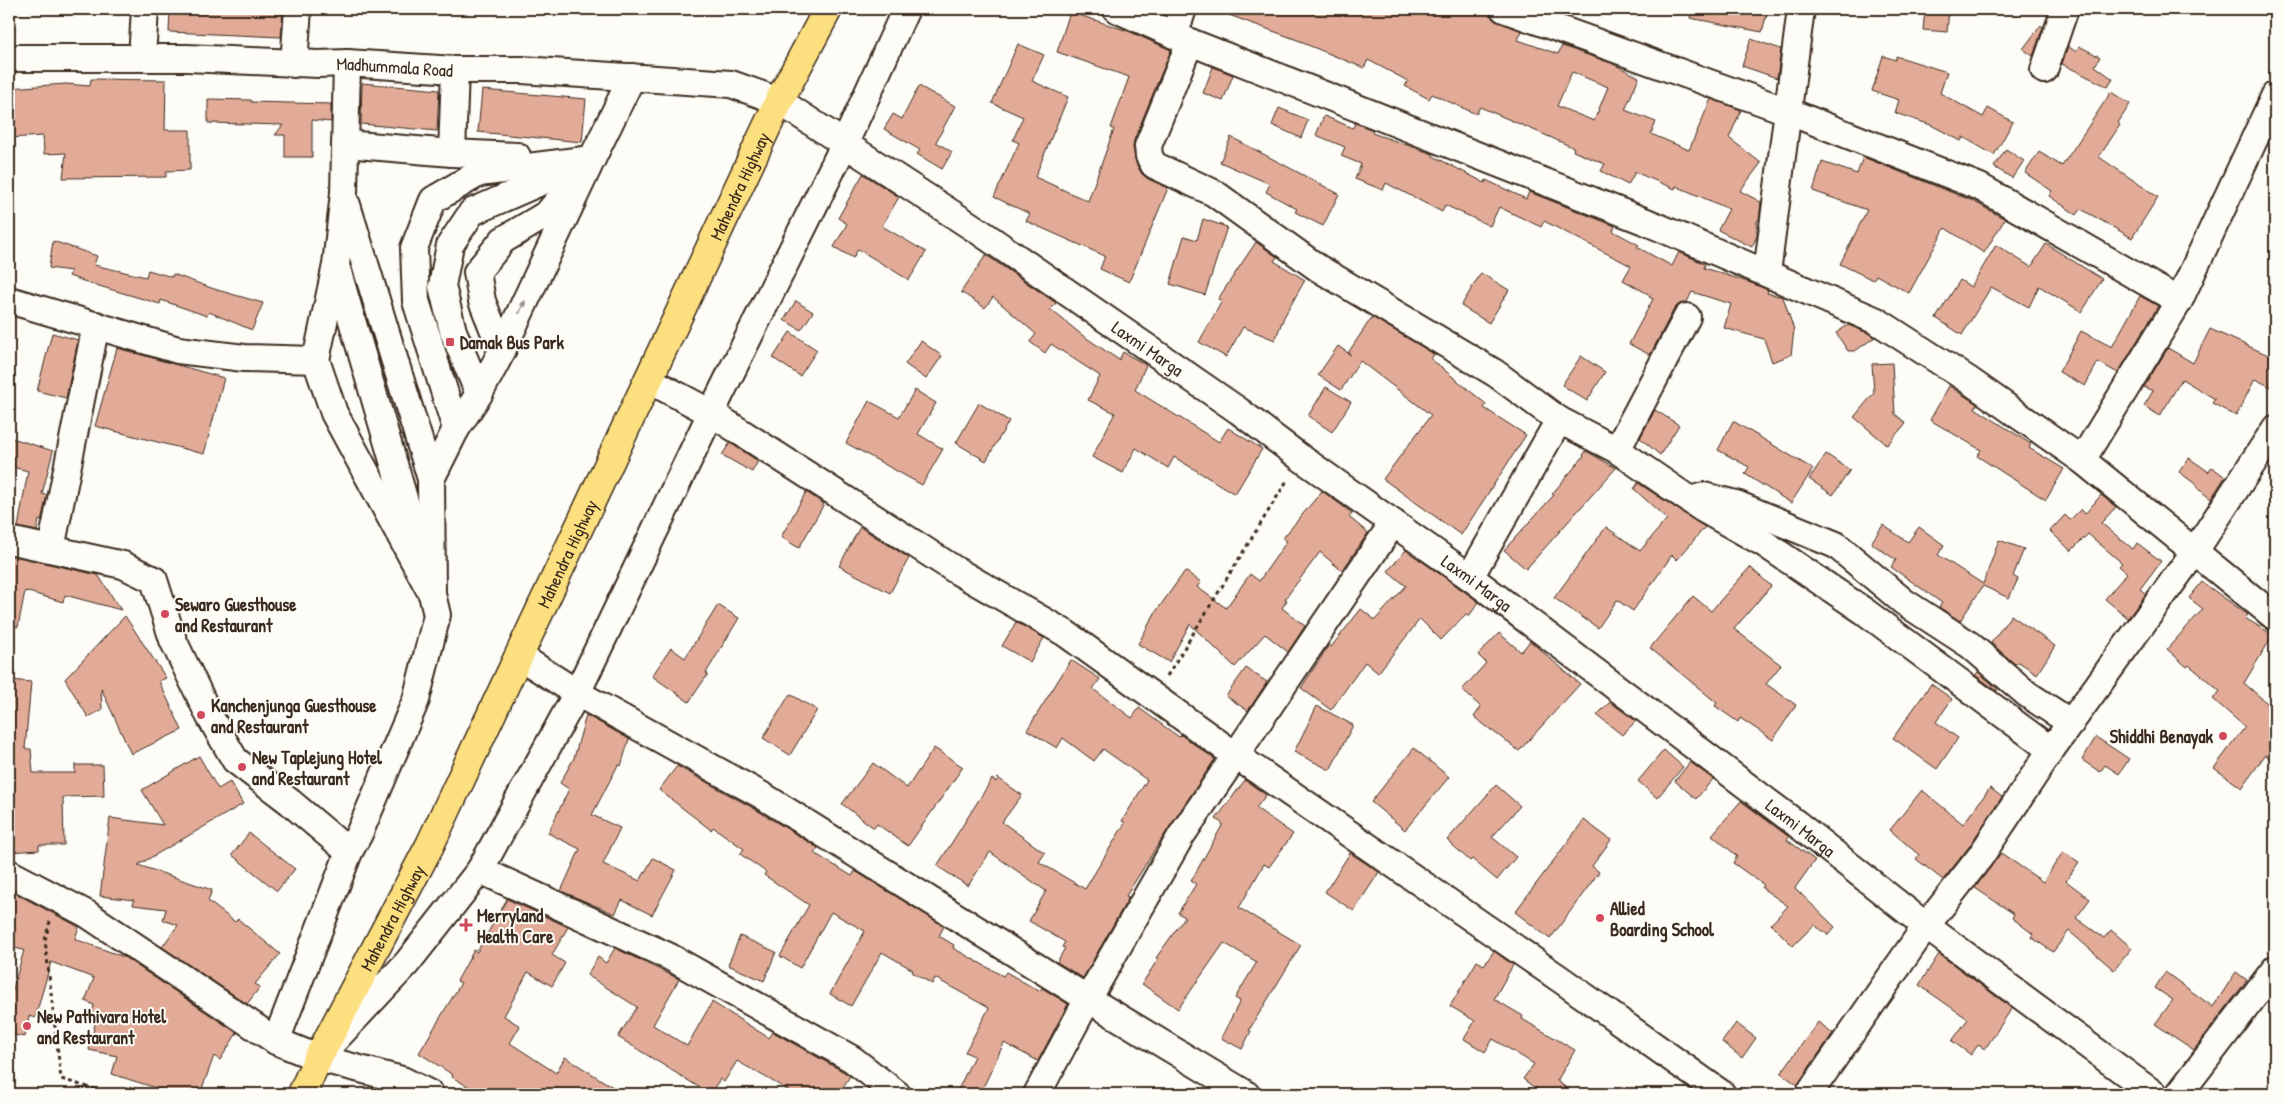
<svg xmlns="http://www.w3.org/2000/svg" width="2284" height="1103" viewBox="0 0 2284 1103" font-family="'Patrick Hand',sans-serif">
<rect width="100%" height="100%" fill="#fdfcf7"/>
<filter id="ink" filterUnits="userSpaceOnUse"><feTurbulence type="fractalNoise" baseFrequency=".02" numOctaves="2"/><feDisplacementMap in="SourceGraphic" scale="10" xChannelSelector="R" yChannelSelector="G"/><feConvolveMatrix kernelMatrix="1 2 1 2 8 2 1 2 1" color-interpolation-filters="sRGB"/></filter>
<g filter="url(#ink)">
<path fill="#e2ab97" stroke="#3b2a1e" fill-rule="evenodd" d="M170,9h113l-2,28 -112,-5z
M1218,9h245l14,5 2,-5h10l4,10 29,12 -4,9 40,14 4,-8 49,17 28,14 -14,33 31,12 -5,12 38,16 22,-51 30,11 -12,28 32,25 -21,28 21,11 -2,18 -2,1v15l-5,11 -34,-17 11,-21 -53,-23 -1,3 -40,-17 -7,13 -27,-14 4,-7 -32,-13 1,-3 -22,-10 -72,-31 -4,7 -44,-20 -3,5 -24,-13 3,-5 -40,-21 -4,8 -61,-25v-1l-85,-31zM1572,72l36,15 -14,34 -37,-15z
M1691,9h77l-6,23 -72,-14z
M1925,9h24l-2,23 -24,-2z
M1070,12l58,19 43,19 -37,90 -1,7 3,16 5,10 7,6 20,9 -39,94 -29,-13 5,-13 -79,-35 4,-7 -36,-17 25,-54 -6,-3 10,-23 -31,-14 26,-59 26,11 -12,26 36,16 -33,80 53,24 26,-72 -3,-1 18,-51 -72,-25z
M2041,25l2,2 -10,29 -10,-7z
M1751,39l30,10 -4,29 -35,-12z
M2068,46l8,6 3,-6 21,11 -5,9 18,13 -5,8 -46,-23z
M1883,56l13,4v-4l51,16 -7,21 43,24 5,-9 25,14 -19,33 -31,-18 -2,4 -30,-16 -36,-12 4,-13 -27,-9z
M1213,67l20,8 -10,26 -20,-8z
M91,79l75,1 -1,50h25v40l-24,1v6l-103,1 3,-25 -22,1 -1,-18 -34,2v-50l57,-4 24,2z
M362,83l77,7 -2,41 -76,-7z
M919,86l36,20 -19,36 16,10 -10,17 -25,-15 3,-4 -36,-21 9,-15 9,5z
M482,90l104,9 -4,43 -104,-10z
M2111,92l19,12 -12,19 2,2 -21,32 59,40 -26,41 -51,-29 -4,6 -28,-19 3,-5 -27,-18 14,-21 23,14z
M208,99l43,1v2l80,2v18l-19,-2v37h-27v-22h-10l8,-10 -75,-2z
M1279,108l29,12 -7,18 -29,-13z
M1324,116l29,12 2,-5 18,7 -1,3 61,21v2l52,27 1,-3 40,19 3,-7 86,34 -2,5 26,14 -2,2 35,19 7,-14 26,12 -1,4 47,15 17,7 -1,3 16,4 11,33 -3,25 -19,7 -8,-23 -40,-11 7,-24 -39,-12 -5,10 -8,2 -5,5 -24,46 -21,-11 24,-45 -4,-2 1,-2 -27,-15 8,-14 -87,-45 -3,6 -42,-20 -9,19 -45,-21 -3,7 -56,-29 -3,7 -28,-11 6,-15 -20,-8 4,-9 -29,-12z
M1231,137l108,57 -16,32 -28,-14 2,-3 -31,-17 4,-8 -50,-22z
M2006,149l18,12 -12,17 -18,-11z
M1863,157l110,44 32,18 -21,34 -39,-25 -36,65 -33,-18 -3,5 -33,-16 27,-54 -54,-19 9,-29 35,12z
M863,174l36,23 -17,29 44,26 -17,28 -51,-31 -5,9 -19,-11 13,-23 -9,-6z
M1203,219l24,8 -22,68 -35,-11 14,-48 13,4z
M53,241l44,15 -3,9 52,12 2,-7 24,7 1,-3 41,15 49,14 -11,27 -43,-18 -2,4 -46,-16 -1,4 -71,-21 -20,-7 2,-5 -22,-3z
M1256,242l21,15 -3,4 31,19 -21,37 -9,23 -32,-13 -17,30 -27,-15 23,-41 -4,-2z
M2046,244l56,35 -20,33 -43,-26 -10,21 -38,-20 -29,48 -26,-17 24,-38 11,7 25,-42 35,22z
M986,255l70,48 -6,6 32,26 37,25 4,-8 23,13 -11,25 84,52 9,-14 34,21 -27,45 -61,-37 -6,11 -32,-20 -13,25 -31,-16 23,-44 -27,-13 12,-24 -49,-32 -6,9 -15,-11 6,-8 -43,-37 -8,11 -24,-16z
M1481,273l28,17 -20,33 -28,-17z
M2140,296l18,10 -40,67 -20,-11 -13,24 -26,-14 22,-41 31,16z
M796,301l17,11 -12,18 -17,-10z
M1372,317l62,37 -3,5 55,45 -2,4 42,27 -65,100 -78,-56 48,-64 -71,-54 -19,29 -23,-15 20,-29 13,9 -3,-2z
M1848,325l22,9 5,3 -20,14h-7l-12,-18z
M2210,329l65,29v31l-20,-10 -19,37 -24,-13 3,-4 -33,-20 -22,37 -16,-10 9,-15 -9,-4 24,-39 25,15z
M790,332l27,18 -17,26 -27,-18z
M52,333l26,7 -12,58 -29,-7z
M921,341l21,15 -16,23 -21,-15z
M117,348l107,30 -20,76 -109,-28z
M1581,356l24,16 -18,29 -25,-16z
M1892,363l3,51 11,9 -19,22 -33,-28 20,-24 -2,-29z
M1949,386l28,18 -2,4 56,36 -2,4 35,21 -18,31 -69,-44 4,-6 -51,-30z
M1326,387l25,15 -19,30 -24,-16z
M915,390l21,13 -18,31 25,15 -21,36 -76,-42 23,-42 30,16z
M979,403l30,18 -23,40 -30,-18z
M1655,410l24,15 -19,30 -20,-17z
M1733,421l80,48 -22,34 -46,-29 4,-7 -31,-17z
M9,437l44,14 -11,43 5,1 -6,26 -2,-1 -2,11 -19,-4 10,-56 -19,-5z
M730,443l28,18 -6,11 -30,-17z
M1586,451l30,17 -90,101 -22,-19 50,-55 -2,-1 32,-38 -1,-1z
M1826,454l24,16 -17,25 -24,-16z
M2189,458l20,14 3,-5 13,10 -14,22 -14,-11 1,-2 -19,-14z
M1638,483l67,44 -28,33 -5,-5 -39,56 -16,-11 -19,28 -44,-30 52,-71 34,24 27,-32 -33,-30z
M1322,491l30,22 -3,4 19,16 -26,38 -22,-19 -35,47 2,1 -5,8 23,18 -17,26 -23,-18 -30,33 -45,-43 -21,38 -31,-18 17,-31 30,-42 16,11 -4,5 29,21 24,-34 9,7 28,-40 -4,-3z
M806,492l18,12 -25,44 -18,-11z
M2101,495l15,12 -15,16 32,26 4,-6 24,18 -21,28 6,5 -18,24 -23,-19 22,-26 -8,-7 3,-3 -34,-29 -17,17 -21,-20 15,-16 5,5 11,-11 4,5z
M1883,525l25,17 11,-15 25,18 -6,10 45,29 16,-44 25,9 -11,27 5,3 -9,19 -26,-12 -23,35 -21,-14 3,-4 -51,-36 5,-7 -25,-17z
M860,527l49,31 -19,35 -51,-27z
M1406,550l73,52 -10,14 -3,-2 -25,26 -21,-21 -42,54 -13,-11 -34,48 -30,-22 28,-43 2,2 30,-38 14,11 31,-34 -18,-15z
M9,555l89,20 23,35 -56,-15 -2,7 -38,-11 -7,36 -9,-1z
M1750,567l21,19 -37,43 47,36 -15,19 30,21 -23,35 -33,-22 -2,4 -23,-16 2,-3 -67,-55 43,-52 18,15z
M2202,582l46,33 -3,3 28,17 -29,48 31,27v53l-10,-8 -23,33 -28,-20 31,-41 -32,-28 7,-8 -31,-26 -2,2 -20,-18 36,-40 -14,-11z
M718,605l21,13 -33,55 2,1 -19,28 -37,-26 19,-28 14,10z
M2011,615l44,31 -18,28 -18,-12 -4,2 -24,-21z
M125,616l41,62 -7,3 23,49 -51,24 -30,-66 1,22 -14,7 -23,-38z
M1016,622l28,16 -14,24 -28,-16z
M1499,633l22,19 9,-11 50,43 -61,67 -45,-34 7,-10 -19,-17 24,-27 -8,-8z
M1071,660l29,19 -7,10 39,29 7,-10 40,29 2,-2 34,24 -56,84 -33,53 3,1 -46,81 -26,-16 8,-14 -3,-1 3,-5 -36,-21 17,-30 -56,-39 -22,34 -31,-20 55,-87 4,3 2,-4 24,17 -20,27 43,31 -6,9 46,27 40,-66 -3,-2 25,-41 -44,-31 -9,12 -31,-23 -6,10 -30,-18z
M1246,668l21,14 -19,29 -22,-15z
M1978,672l20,17 -1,2 -22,-16z
M11,680l20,2 -6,67h6l2,24h42v-8h28l1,31 -41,1 1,48h-25v5l-30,2v-145z
M1931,684l21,15 -16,23 22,16 -21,31 -44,-31z
M790,694l27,16 -27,45 -27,-17z
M1610,702l26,19 -14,14 -25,-20z
M1317,706l36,19 -23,45 -36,-18z
M586,715l43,24 -8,27 -3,-1 -26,50 28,13 -17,36 37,17 13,-23 23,12 -24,45 -30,-15 -7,14 -54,-23 19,-42 -32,-16 21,-44 -9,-6 14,-25z
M2096,737l33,22 -10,15 -14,-9 -5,7 -18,-12z
M934,748l29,19 -55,79 -31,-22 -3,4 -32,-24 31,-41 34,25z
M1414,748l35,29 -44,53 -34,-28z
M1664,750l19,17 -26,31 -19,-17z
M199,756l19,33 12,-7 13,22 -105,61 74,25 -4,11 27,21 3,-3 42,35 -25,30 5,3 -13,17 -85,-57 16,-22 -15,-5 3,-11 -33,-4 1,-5 -34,-4 10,-78 53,7 -21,-35z
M1690,762l23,17 -17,20 -21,-18z
M677,766l78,43 63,39 -4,5 38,23 3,-5 89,55 -5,10 15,9 -1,3 50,28 3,-4 33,19 3,-3 26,16 -30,57 -34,-18 -24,51h-24l18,-38 -9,-4 24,-44 -54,-30 -3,6 -20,-12 1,-2 -31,-18 -31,54 -21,-12 35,-63 -34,-19 -31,56 -20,-12 29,-51 -45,-30 2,-3 -26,-18 4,-5 -31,-22 -2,3 -52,-40z
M1245,780l21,15 -10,13 37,26 -24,33 -5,-3 -25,44 62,37 -52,85 2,1 -9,18 -21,-11 19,-37 -5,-3 22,-36 -33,-19 -46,66 -36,-25 16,-25 -2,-1 29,-41 -7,-4 18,-29 -5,-3 32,-57 -7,-5z
M1496,785l24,21 -28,31 24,20 -19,23 -25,-21 -2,2 -23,-21z
M1990,788l12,9 -34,51 -25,32 -27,-21 3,-4 -29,-25 32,-40 41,34z
M1741,801l48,36 -2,3 28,20 -20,28 40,39 -7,8 -14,-10 -21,21 -22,-22 17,-18 -26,-18 2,-3 -31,-22 4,-7 -25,-21z
M1584,820l27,20 -19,26 7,6 -49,67 -35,-27z
M249,833l46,36 -18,22 -45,-36z
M2063,852l16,10 -13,19 24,18 -14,19 28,20 7,-8 21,18 -18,22 -45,-39 -16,21 -22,-15 2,-3 -21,-16 2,-4 -39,-26 26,-35 42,29z
M1350,853l29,19 -25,39 -29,-19z
M9,890l70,37 -4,12 49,18 113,76 -17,27 -6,-4 -14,38h-25l-63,-20 5,-18 -28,-6 8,-35 -5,-2 2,-8 -9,-4 9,-23 -43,-16 -16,56 -6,-2 -4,21 -16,-3v-31l15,-53 -15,-3z
M507,899l61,28 -16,28 13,8 -13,23 -24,-14 -24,44 16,10 -10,17 46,30 9,-16 59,37h-143l-29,-17 1,-2 -34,-22 42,-70 -4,-2 17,-31 3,2z
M740,936l36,16 -12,29 -36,-16z
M615,948l64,31 -26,46 34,21 25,-44 57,36 4,-6 71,40 6,4 -11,18h-44l-58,-33 -13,21 -4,-3 -10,15 -92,-57 19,-30 -50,-32 11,-18 8,6z
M1494,951l19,14 -19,34 29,17 -1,3 53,31 -18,31 18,13h-32l-20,-15 11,-15 -41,-25 -8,13 -21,-13 11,-18 -25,-15 27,-45 7,4z
M1939,954l73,54 -27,41 -7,-4 -7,10 -19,-14 16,-22 -49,-34z
M2165,972l48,35 23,-35 11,8 -53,70 -39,-26 18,-24 -18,-12z
M1818,1022l15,11 -36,52 -16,-12z
M1736,1023l20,15 -14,20 -20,-16z"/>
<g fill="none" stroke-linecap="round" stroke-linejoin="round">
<g stroke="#3b2a1e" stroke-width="30">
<g id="minor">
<path d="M1116,9l74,33 459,181 228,98 90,58 115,81 193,157"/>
<path d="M1504,9l283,102 193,76 199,114"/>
<path d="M1174,35l9,-26"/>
<path d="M1190,42l-42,104 1,10 5,9 60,28 104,75 177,105 64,47 58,30 86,59 62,35 99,67 187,139"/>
<path id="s1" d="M9,58h178l131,6 29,-1 108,7h67l209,14 48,17 201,131 259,179 62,47 169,119 327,247 129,102 228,168"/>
<path d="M142,58l3,-49"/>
<path d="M294,64l4,-55"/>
<path d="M2044,70l21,-61"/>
<path d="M345,144l107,9 65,3"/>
<path d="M452,153l3,-83"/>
<path d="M347,205l84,274 1,111"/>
<path d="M337,269l80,274"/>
<path d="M1767,273l34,-264"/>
<path d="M9,300l169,50 66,8 72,2"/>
<path d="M502,351l-20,-50 -5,-29 26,-32 44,-26 21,-25"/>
<path d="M649,380l62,33 246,158 108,62 170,122 328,226 159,113"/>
<path d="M479,394l23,-43 90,-192"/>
<path d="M456,429l23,-35 -26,-63 -11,-45 8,-41 22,-33 96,-42"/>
<path d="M1617,450l70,-133"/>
<path d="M2082,460l97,-159 96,-206"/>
<path d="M431,479l25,-50 -40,-128 -2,-53 19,-48 46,-27 113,-14 40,-82"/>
<path d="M1694,499l10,-3 32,8 100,41 68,57 66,43 57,49 44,29"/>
<path d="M9,540l114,25 31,15 19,60 37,77 25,43 55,42 59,50"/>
<path d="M51,549l45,-224"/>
<path d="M1470,577l89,-157"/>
<path d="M519,656l58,37 186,103 325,203 158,95"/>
<path d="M480,870l190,87 182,102 45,35"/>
<path d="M9,873l78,41 189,127 42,17 84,22 28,14"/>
<path d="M276,1041l73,-189 10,-18 57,-134 21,-85 -5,-21 -98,-181 -18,-53 20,-95 8,-72 3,-130"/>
<path d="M330,1045l77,-82 73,-93 97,-177 134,-280 134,-270 61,-134"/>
<path d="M1037,1094l51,-95 93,-163 212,-313"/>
<path d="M1809,1094l117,-168 54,-69 71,-107 144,-199 80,-122"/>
<path d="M2179,1094l96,-125"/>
</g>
</g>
<g stroke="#3b2a1e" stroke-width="31">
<g id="highway">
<path id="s2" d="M302,1094l16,-36 112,-213 349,-744 49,-92"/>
</g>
</g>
<path stroke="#3b2a1e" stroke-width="3" stroke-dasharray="4 4" stroke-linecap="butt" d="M1167,676l121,-197
M50,921l-5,19 16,139 50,15"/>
<use href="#minor" stroke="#fdfcf7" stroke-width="26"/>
<use href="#highway" stroke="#fce080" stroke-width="28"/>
</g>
<defs><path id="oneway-solid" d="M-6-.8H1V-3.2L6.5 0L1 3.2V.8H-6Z" transform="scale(1.25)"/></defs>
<use fill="#9c938a" href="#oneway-solid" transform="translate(522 307) rotate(-65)"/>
</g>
<g fill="#d1495b" stroke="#fdfcf7" stroke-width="2">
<rect x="445" y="337" width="10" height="10" rx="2.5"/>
<circle cx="165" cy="614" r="5"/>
<circle cx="201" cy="715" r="5"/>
<circle cx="2223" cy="736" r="5"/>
<circle cx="242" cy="767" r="5"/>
<circle cx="1600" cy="918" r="5"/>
<path d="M463.5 917.5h5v5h5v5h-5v5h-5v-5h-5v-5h5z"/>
<circle cx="27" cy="1026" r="5"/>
</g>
<g text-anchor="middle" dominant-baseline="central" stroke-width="4" stroke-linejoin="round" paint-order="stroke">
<g font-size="18" fill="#3b2a1e" stroke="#fdfcf7">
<text stroke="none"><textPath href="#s1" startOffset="386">Madhummala Road</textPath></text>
<text stroke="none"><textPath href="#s2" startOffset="1008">Mahendra Highway</textPath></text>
<text stroke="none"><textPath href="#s1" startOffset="1218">Laxmi Marga</textPath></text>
<text stroke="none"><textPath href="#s2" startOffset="602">Mahendra Highway</textPath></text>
<text stroke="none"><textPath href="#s1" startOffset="1622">Laxmi Marga</textPath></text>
<text stroke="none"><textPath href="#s1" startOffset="2028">Laxmi Marga</textPath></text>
<text stroke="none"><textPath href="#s2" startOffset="198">Mahendra Highway</textPath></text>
</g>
<g font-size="18" font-weight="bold" fill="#3b2a1e" stroke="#fdfcf7" text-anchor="start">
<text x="460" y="342">Damak Bus Park</text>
<text x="175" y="604">Sewaro Guesthouse<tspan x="175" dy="21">and Restaurant</tspan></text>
<text x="211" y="705">Kanchenjunga Guesthouse<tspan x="211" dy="21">and Restaurant</tspan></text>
<text x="2213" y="736" text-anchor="end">Shiddhi Benayak</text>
<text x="252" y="757">New Taplejung Hotel<tspan x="252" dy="21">and Restaurant</tspan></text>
<text x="1610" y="908">Allied<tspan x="1610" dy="21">Boarding School</tspan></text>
<text x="477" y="915">Merryland<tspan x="477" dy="21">Health Care</tspan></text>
<text x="37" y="1016">New Pathivara Hotel<tspan x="37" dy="21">and Restaurant</tspan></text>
</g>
</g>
<rect width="2284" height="1103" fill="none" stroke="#fdfcf7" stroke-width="30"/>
<rect x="15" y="15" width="2254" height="1073" fill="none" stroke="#3b2a1e" stroke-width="2" filter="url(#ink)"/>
</svg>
